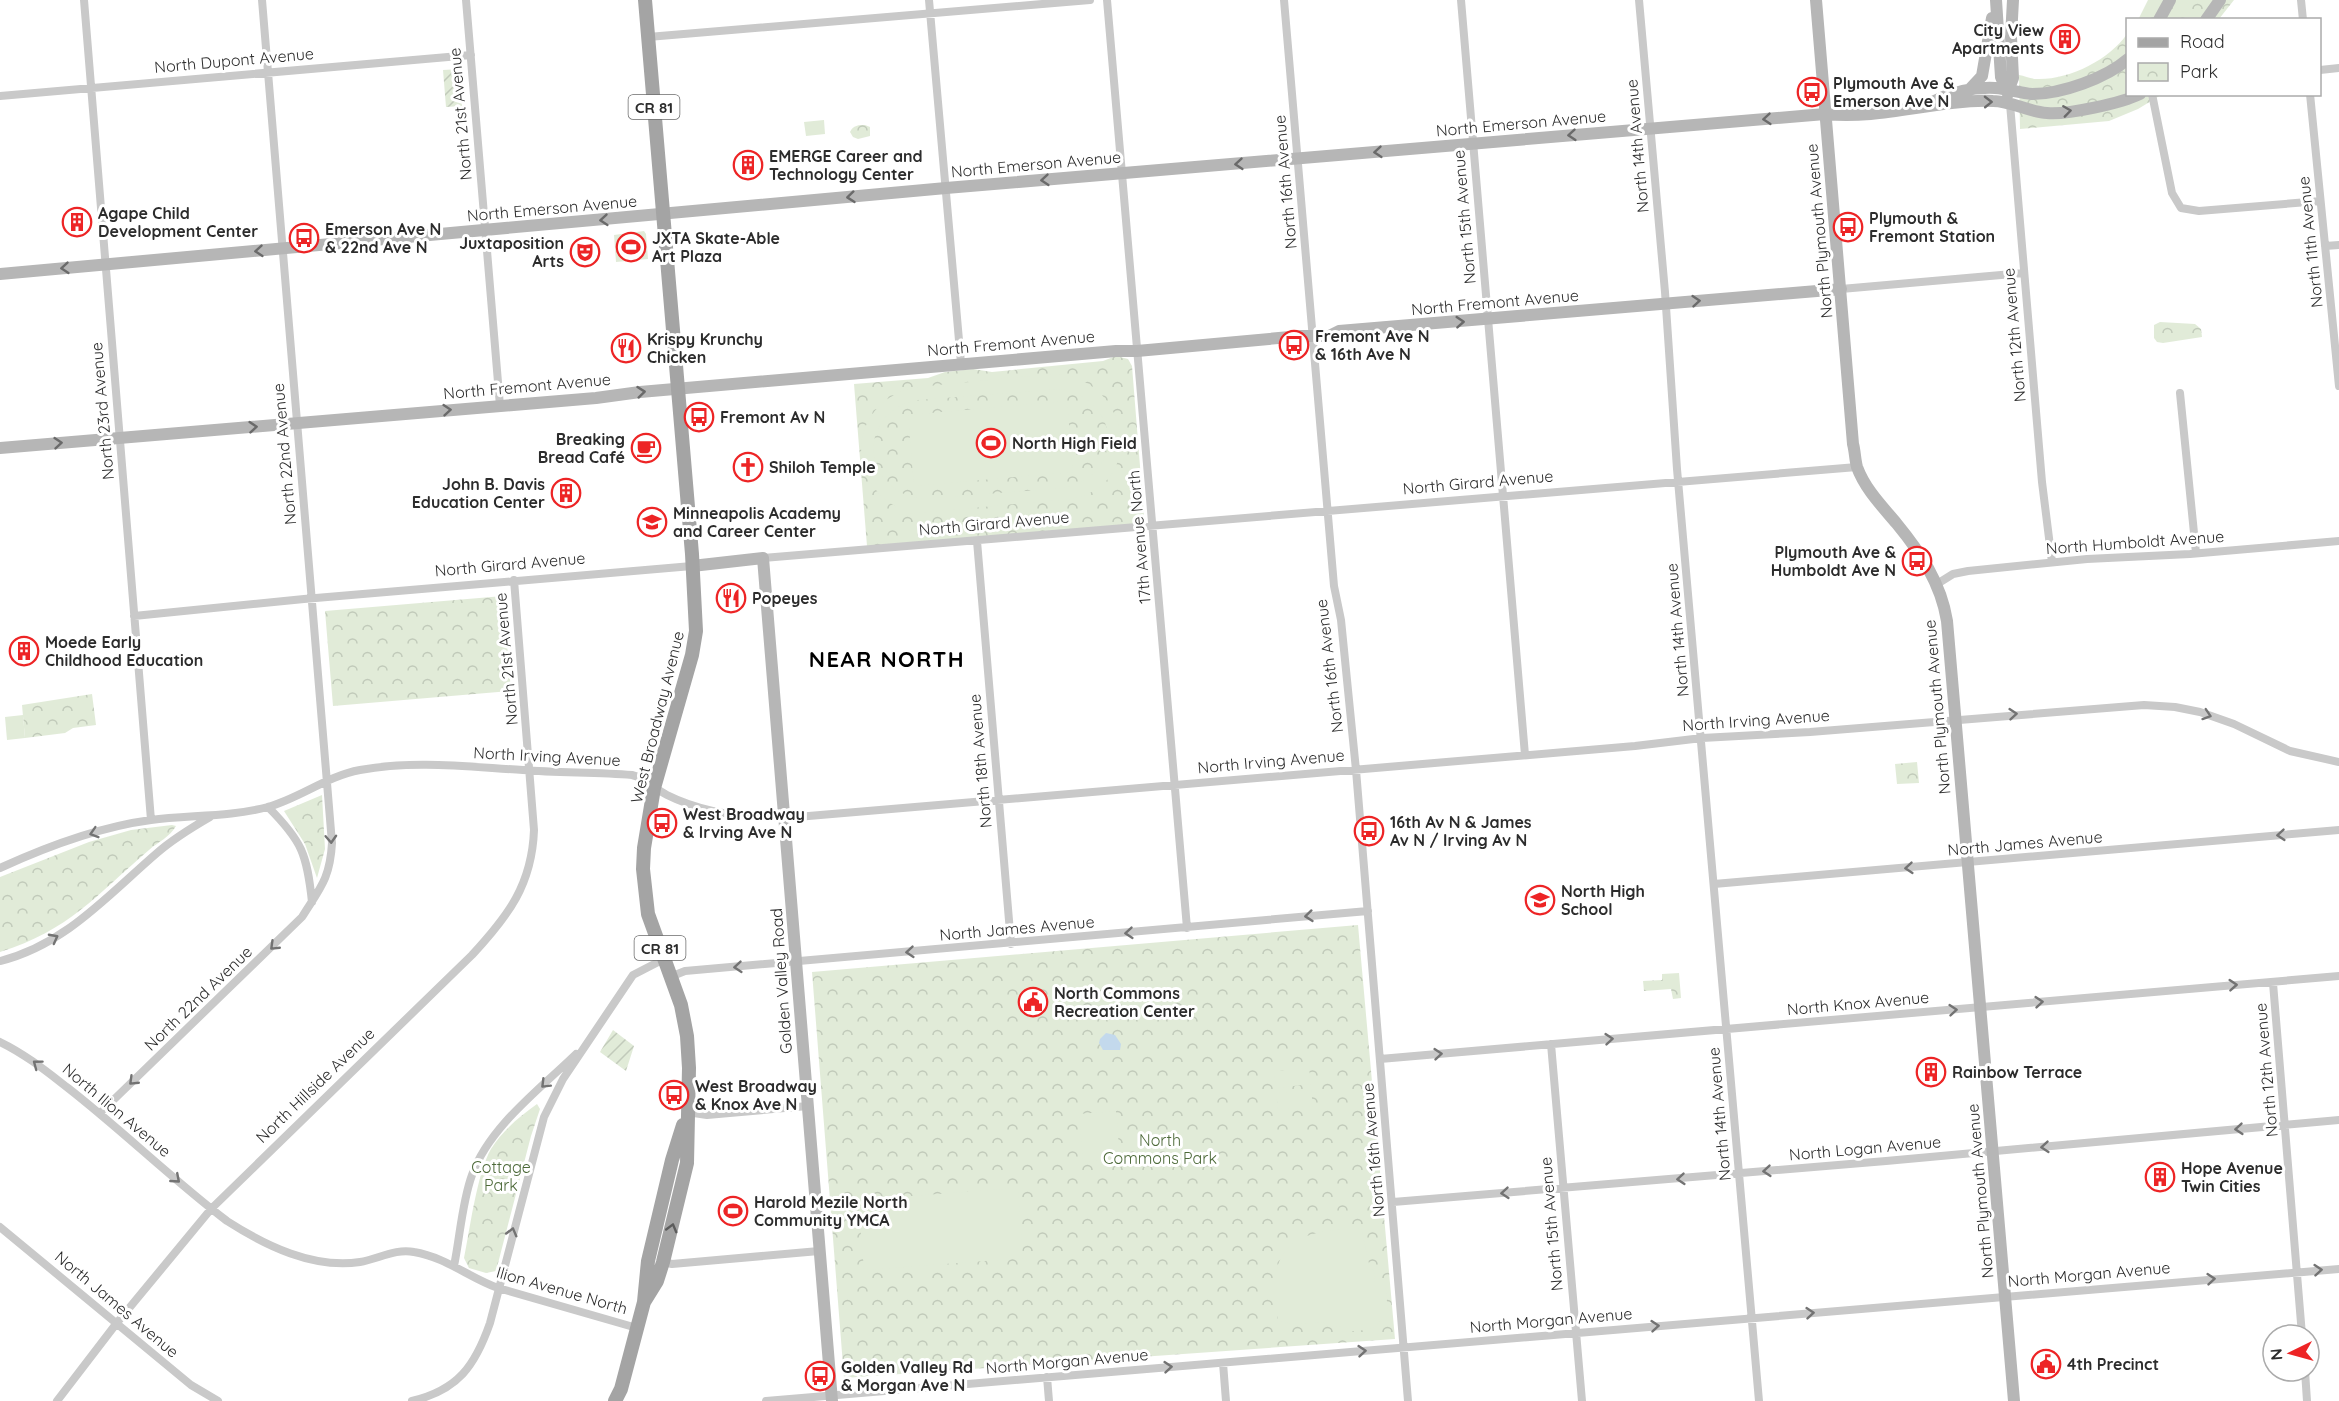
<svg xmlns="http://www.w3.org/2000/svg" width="2339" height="1401" viewBox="0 0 2339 1401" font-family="Quicksand,sans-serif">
<defs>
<pattern id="park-crowns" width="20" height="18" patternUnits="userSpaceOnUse" patternTransform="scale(1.5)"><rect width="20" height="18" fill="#e1ebd8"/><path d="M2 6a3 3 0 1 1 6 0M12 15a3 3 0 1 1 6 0" fill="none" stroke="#c1caba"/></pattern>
<pattern id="garden-furrows" width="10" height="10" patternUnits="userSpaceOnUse" patternTransform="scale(1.5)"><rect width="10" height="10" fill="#e1ebd8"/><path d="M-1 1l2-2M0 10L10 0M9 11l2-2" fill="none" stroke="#c1caba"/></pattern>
</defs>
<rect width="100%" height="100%" fill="#fff"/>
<path fill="url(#park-crowns)" d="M2148,0h86l-15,19 -81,1z
M2127,34l1,60 33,1 -23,14 -29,12 -89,8 -1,-54c6,1 12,4 18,4 32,1 72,-19 90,-45z
M865,125l5,2v9l-12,3 -5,-2 -3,-5c3,-7 9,-7 15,-7z
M2160,322l35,2 6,5 1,8 -39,6 -6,-1 -3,-4v-13z
M1116,356l12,3 4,7 12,150 -7,8 -270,22 -13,-162 74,-6 17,-6 28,-3 19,3 111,-11z
M503,596l8,95 -178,15 -8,-95z
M92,694l4,31 -23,3 -8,5 -40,5 -3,-33z
M1917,762l2,21 -22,1 -2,-20z
M322,795l3,54 -8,29 -12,-34 -21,-33z
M172,825l4,1c-6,11 -18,16 -27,24 -54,46 -79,80 -149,102v-75l89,-35 42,-12z
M1358,925l37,414 -551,39 -32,-406z
M1679,973l2,25 -8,1 -2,-10 -27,2 -1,-10 19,-1v-6z
M537,1104l3,5 -9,27 -35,135 -10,2 -17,-5 -5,-10c6,-29 13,-85 27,-109 11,-18 29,-33 46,-45z"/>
<path fill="url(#garden-furrows)" d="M459,69l3,37 -16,1 -3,-37z
M613,1030l21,16 -8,25 -26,-19z"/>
<path fill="#e1ebd8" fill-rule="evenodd" d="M824,120l1,14 -19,2 -2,-14z
M644,231l2,3 2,25 -32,3 -2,-27z
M1052,374c77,0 98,112 18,125l-174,16 -1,-9c-55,-33 -40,-109 23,-119zM1062,389c61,13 62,88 0,99l-138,11c-63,-6 -69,-87 -6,-99z
M1067,401l6,71 -159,14 -6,-71z
M23,715l2,23 -18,2 -2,-23z
M1309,1068l2,16 -35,4 -2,-17z
M1311,1090l2,16 -35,3 -2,-16z
M1116,1111l4,48 -37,3 -4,-48z
M1018,1188l5,70 -159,12 -6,-70z
M1361,1228l9,40 4,3 1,13h10l3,26 -4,1c-3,22 -24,19 -42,21l-1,-6 -12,1 -7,-5 -27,2 -17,-3c-1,-15 -5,-32 -2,-47 7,-43 51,-44 85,-46z"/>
<path fill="#c3d9ec" d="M1106,1033l9,2 6,9 -1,6h-17l-4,-7 1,-4z"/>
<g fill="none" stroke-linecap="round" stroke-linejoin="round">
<path stroke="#c9c9c9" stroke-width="8" d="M84,0l67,820
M466,0l34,406
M929,0l32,363
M1107,0l80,928
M1284,0l50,586 7,34 15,150 52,631
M1461,0l64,755
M1639,0l26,292 12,177 82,932
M2301,0l2,20
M648,37l442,-37
M2320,70l19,-2
M2152,94l20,99 9,15 18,3 121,-10
M2310,94l29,292
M0,96l471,-41
M2010,104l32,378 10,80
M2325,246l14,-1
M1841,289l183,-16
M2180,393l16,160
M977,541l34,403
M763,558l1094,-91
M1937,584l16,-10 15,-3 119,-12 103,-5 149,-13
M134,616l170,-17 388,-33
M268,807c34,34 39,47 44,95
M0,868c48,-22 98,-41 151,-48 38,-5 79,-3 117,-13 32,-9 59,-31 92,-37 54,-10 109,-3 163,0 36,3 72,2 109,5 13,3 23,14 35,20 36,18 79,23 118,23l850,-72 67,-8 108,-6 334,-27 31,2 25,5 34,12 56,27 49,11
M1714,884l625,-54
M0,961c65,-16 108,-66 157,-108 16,-14 34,-25 53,-36
M670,977l15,-6 683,-60
M2273,983l29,352
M0,1042c25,12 46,29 68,46 55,43 104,91 159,133 39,25 86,48 133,41 18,-3 36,-14 54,-10 31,5 56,26 84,36l139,40
M1551,1044l31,357
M1380,1059l959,-83
M687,1112l20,3 101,-9
M100,1113l202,-196c18,-29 28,-38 30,-74l-70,-843
M1393,1202l493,-41 453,-41
M0,1227l191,158 27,16
M663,1262l9,2 147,-13
M454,1266c6,-29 8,-64 18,-91 17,-48 68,-86 104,-121
M1223,1363l3,38
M2305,1371l2,30
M1047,1377l2,24
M57,1401l59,-77 95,-115 261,-254c36,-39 60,-70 62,-125l-20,-250
M412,1401c46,-11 63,-35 78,-78l54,-206 19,-38 70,-104 31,-16
M766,1401l1573,-132"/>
<path stroke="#b6b6b6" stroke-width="12" d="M1816,0l37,444c2,7 2,16 4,23 8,22 25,39 40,57 23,28 44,59 50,97l67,780
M1996,0l5,77 7,17
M2159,20l11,-20
M2206,20l14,-20
M1969,90l13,-14 10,-58
M2008,91l5,-13 -2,-41 2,-37
M1932,102c20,-10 41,-15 63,-14 13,1 25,5 37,6 30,0 74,-16 96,-35
M0,274l946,-86 879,-74c57,6 111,-15 168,-13 18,0 36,11 54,12 20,2 75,-10 93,-19
M0,448l596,-50 44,-6 476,-41h21l164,-15h28l10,-5 502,-42
M692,566l71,-8 69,843"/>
<path stroke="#a4a4a4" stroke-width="14" d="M644,1302l13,-21 6,-19 24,-99 2,-95 -2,-32 -6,-31 -33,-91 -5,-45 1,-21 10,-60 38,-133 4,-24 -4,-77 -47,-554
M615,1401l6,-12 23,-87 4,-41 24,-101 11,-35"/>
</g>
<defs><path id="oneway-chevron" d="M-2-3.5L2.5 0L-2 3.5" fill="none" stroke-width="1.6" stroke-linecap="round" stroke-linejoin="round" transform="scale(1.5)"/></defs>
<g stroke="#6a6a6a">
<use href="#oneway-chevron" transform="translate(1988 102) rotate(-1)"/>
<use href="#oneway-chevron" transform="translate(2067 111) rotate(-8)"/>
<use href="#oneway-chevron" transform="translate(1767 119) rotate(175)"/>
<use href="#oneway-chevron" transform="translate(1572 135) rotate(175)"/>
<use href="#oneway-chevron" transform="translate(1378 152) rotate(175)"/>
<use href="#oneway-chevron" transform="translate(1239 164) rotate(175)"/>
<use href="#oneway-chevron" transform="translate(1045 180) rotate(175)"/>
<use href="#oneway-chevron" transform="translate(851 197) rotate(174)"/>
<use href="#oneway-chevron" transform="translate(604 220) rotate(175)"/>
<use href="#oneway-chevron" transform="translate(259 251) rotate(175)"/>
<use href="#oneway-chevron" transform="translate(65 268) rotate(175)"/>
<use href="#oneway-chevron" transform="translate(1696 301) rotate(-5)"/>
<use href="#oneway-chevron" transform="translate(1460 322) rotate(-4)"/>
<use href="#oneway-chevron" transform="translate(641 392) rotate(-6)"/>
<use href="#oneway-chevron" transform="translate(447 410) rotate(-5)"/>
<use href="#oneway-chevron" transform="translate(253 427) rotate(-5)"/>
<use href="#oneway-chevron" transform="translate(58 443) rotate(-5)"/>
</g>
<g stroke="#737373">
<use href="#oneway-chevron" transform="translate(2013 714) rotate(-5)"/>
<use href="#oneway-chevron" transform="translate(2207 715) rotate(18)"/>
<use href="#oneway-chevron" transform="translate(94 833) rotate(163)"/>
<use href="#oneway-chevron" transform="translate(2281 835) rotate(175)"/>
<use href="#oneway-chevron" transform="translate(331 839) rotate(87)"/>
<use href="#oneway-chevron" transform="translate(1909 868) rotate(175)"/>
<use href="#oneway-chevron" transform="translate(1309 916) rotate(174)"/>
<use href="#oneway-chevron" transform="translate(1129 933) rotate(175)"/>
<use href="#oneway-chevron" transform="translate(54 938) rotate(-28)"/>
<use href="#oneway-chevron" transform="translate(274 946) rotate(136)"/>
<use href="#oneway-chevron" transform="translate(910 952) rotate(175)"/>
<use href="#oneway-chevron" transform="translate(738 967) rotate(175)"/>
<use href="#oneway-chevron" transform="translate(2233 985) rotate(-4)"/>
<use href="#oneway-chevron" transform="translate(2039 1002) rotate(-5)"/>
<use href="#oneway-chevron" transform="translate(1953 1010) rotate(-5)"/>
<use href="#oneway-chevron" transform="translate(1609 1039) rotate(-5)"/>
<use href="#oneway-chevron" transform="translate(1438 1054) rotate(-5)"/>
<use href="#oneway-chevron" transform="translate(37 1064) rotate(-143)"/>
<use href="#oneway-chevron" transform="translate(133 1081) rotate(136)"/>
<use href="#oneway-chevron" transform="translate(545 1084) rotate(135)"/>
<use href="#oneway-chevron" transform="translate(2239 1129) rotate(175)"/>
<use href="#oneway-chevron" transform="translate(2045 1147) rotate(175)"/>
<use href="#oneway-chevron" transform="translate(1767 1171) rotate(175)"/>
<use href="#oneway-chevron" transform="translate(176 1179) rotate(41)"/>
<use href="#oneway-chevron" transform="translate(1681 1179) rotate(175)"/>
<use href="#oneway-chevron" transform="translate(1505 1193) rotate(175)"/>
<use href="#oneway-chevron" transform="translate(512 1232) rotate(-75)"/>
<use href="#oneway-chevron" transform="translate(2318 1270) rotate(-5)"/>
<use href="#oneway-chevron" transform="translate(2211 1279) rotate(-5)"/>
<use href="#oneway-chevron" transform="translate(1810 1313) rotate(-5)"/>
<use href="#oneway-chevron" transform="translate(1655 1326) rotate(-5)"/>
<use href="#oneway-chevron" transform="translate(1362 1351) rotate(-5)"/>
<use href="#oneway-chevron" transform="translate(1168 1367) rotate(-5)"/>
</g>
<use stroke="#5c5c5c" href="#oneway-chevron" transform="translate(672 1228) rotate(-75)"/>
<defs>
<g id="building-ring" transform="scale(1.5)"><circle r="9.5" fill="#fff" stroke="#ed2425" stroke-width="1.5"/><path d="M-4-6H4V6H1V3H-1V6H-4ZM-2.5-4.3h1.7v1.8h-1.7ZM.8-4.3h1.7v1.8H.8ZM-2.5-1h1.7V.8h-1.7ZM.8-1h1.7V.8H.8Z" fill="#ed2425"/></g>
<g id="bus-ring" transform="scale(1.5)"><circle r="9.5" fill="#fff" stroke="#ed2425" stroke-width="1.5"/><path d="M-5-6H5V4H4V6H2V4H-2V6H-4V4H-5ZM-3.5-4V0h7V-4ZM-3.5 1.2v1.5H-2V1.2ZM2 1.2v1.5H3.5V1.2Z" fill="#ed2425"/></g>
<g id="stadium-ring" transform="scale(1.5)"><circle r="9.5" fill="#fff" stroke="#ed2425" stroke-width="1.5"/><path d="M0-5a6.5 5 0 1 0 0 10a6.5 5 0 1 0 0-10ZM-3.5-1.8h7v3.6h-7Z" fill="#ed2425"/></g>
<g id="theatre-ring" transform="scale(1.5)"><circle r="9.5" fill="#fff" stroke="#ed2425" stroke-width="1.5"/><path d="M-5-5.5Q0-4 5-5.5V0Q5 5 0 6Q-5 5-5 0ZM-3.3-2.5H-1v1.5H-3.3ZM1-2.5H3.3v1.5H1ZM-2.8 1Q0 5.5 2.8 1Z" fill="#ed2425"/></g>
<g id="restaurant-ring" transform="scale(1.5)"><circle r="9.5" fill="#fff" stroke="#ed2425" stroke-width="1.5"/><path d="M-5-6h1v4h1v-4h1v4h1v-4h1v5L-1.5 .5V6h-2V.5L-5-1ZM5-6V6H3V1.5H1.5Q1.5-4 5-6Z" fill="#ed2425"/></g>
<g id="cafe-ring" transform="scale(1.5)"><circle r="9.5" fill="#fff" stroke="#ed2425" stroke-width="1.5"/><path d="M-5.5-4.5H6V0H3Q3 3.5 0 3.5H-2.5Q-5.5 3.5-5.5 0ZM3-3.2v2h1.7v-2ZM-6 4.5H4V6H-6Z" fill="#ed2425"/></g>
<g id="church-ring" transform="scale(1.5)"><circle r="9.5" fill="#fff" stroke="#ed2425" stroke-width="1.5"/><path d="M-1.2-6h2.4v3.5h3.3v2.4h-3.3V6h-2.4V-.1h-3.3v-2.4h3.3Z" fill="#ed2425"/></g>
<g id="school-ring" transform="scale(1.5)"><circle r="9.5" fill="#fff" stroke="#ed2425" stroke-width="1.5"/><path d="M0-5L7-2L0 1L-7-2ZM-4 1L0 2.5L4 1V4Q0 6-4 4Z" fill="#ed2425"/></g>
<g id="civic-ring" transform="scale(1.5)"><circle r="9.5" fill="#fff" stroke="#ed2425" stroke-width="1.5"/><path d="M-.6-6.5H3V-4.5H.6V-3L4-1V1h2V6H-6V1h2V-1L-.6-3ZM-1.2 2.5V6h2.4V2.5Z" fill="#ed2425"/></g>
</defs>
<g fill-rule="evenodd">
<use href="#building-ring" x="2065" y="39"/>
<use href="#bus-ring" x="1812" y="92"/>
<use href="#building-ring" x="748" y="165"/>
<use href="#building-ring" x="77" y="222"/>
<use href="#bus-ring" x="1848" y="227"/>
<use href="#bus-ring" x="304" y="238"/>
<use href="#stadium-ring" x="631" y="247"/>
<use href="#theatre-ring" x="585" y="252"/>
<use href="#bus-ring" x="1294" y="345"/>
<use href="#restaurant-ring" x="626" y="348"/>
<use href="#bus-ring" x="699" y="417"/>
<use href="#stadium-ring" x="991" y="443"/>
<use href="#cafe-ring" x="646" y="448"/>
<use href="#church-ring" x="748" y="467"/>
<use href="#building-ring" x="566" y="493"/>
<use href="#school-ring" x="652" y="522"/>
<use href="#bus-ring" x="1917" y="561"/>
<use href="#restaurant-ring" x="731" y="598"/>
<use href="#building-ring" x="24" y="651"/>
<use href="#bus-ring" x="662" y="823"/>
<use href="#bus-ring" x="1369" y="831"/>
<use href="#school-ring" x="1540" y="900"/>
<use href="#civic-ring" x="1033" y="1002"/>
<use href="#building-ring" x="1931" y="1072"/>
<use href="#bus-ring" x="674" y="1095"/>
<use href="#building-ring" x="2160" y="1177"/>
<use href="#stadium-ring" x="733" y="1211"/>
<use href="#civic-ring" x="2046" y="1364"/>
<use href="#bus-ring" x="820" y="1376"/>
</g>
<g text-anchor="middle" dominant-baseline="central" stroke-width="6" stroke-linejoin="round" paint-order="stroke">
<g fill="#fff" stroke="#6b6b6b" stroke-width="1.5">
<rect x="628.5" y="95" width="51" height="24" rx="4.5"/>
<rect x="634.5" y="936" width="51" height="24" rx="4.5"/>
</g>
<g font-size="15" font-weight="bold" fill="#2c2c2c">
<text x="654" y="107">CR 81</text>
<text x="660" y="948">CR 81</text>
</g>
<g font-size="16" font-weight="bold" fill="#2c2c2c" stroke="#fff" text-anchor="start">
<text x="2044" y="30" text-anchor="end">City View<tspan x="2044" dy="18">Apartments</tspan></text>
<text x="1833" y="83">Plymouth Ave &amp;<tspan x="1833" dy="18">Emerson Ave N</tspan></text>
<text x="769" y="156">EMERGE Career and<tspan x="769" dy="18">Technology Center</tspan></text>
<text x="98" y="213">Agape Child<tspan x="98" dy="18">Development Center</tspan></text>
<text x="1869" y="218">Plymouth &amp;<tspan x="1869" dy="18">Fremont Station</tspan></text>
<text x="325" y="229">Emerson Ave N<tspan x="325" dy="18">&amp; 22nd Ave N</tspan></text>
<text x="652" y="238">JXTA Skate-Able<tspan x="652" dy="18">Art Plaza</tspan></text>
<text x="564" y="243" text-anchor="end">Juxtaposition<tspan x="564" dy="18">Arts</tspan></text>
<text x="1315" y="336">Fremont Ave N<tspan x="1315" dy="18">&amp; 16th Ave N</tspan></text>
<text x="647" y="339">Krispy Krunchy<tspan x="647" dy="18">Chicken</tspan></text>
<text x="720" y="417">Fremont Av N</text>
<text x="625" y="439" text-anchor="end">Breaking<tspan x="625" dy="18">Bread Café</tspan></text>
<text x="1012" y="443">North High Field</text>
<text x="769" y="467">Shiloh Temple</text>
<text x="545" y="484" text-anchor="end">John B. Davis<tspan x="545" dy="18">Education Center</tspan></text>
<text x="673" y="513">Minneapolis Academy<tspan x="673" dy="18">and Career Center</tspan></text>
<text x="1896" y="552" text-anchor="end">Plymouth Ave &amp;<tspan x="1896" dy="18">Humboldt Ave N</tspan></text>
<text x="752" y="598">Popeyes</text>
<text x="45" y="642">Moede Early<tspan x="45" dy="18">Childhood Education</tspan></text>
<text x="683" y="814">West Broadway<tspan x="683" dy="18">&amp; Irving Ave N</tspan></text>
<text x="1390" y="822">16th Av N &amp; James<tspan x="1390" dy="18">Av N / Irving Av N</tspan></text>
<text x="1561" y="891">North High<tspan x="1561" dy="18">School</tspan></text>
<text x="1054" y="993">North Commons<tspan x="1054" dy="18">Recreation Center</tspan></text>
<text x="1952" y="1072">Rainbow Terrace</text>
<text x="695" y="1086">West Broadway<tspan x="695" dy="18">&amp; Knox Ave N</tspan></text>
<text x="2181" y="1168">Hope Avenue<tspan x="2181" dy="18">Twin Cities</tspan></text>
<text x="754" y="1202">Harold Mezile North<tspan x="754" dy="18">Community YMCA</tspan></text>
<text x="2067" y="1364">4th Precinct</text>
<text x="841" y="1367">Golden Valley Rd<tspan x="841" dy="18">&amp; Morgan Ave N</tspan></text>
</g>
<g font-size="16" fill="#2c2c2c" stroke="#fff">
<text transform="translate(234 60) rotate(-5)">North Dupont Avenue</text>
<text transform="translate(460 114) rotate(-95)">North 21st Avenue</text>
<text transform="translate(1521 123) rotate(-5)">North Emerson Avenue</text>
<text transform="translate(1637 146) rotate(-95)">North 14th Avenue</text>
<text transform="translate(1036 164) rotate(-5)">North Emerson Avenue</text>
<text transform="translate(1285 182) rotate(-95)">North 16th Avenue</text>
<text transform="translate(552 208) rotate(-5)">North Emerson Avenue</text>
<text transform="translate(1464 217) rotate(-95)">North 15th Avenue</text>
<text transform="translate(1819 231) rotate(-95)">North Plymouth Avenue</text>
<text transform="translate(2310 242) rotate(-96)">North 11th Avenue</text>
<text transform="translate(1495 302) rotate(-5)">North Fremont Avenue</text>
<text transform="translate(2014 335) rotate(-95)">North 12th Avenue</text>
<text transform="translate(1011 343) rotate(-5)">North Fremont Avenue</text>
<text transform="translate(527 386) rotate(-5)">North Fremont Avenue</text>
<text transform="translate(102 411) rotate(-95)">North 23rd Avenue</text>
<text transform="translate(284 454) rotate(-95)">North 22nd Avenue</text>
<text transform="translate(1478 482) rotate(-5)">North Girard Avenue</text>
<text transform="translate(994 523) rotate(-5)">North Girard Avenue</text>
<text transform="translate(1139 537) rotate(-95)">17th Avenue North</text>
<text transform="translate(2135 542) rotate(-4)">North Humboldt Avenue</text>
<text transform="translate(510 564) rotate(-5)">North Girard Avenue</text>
<text transform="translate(1677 630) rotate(-95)">North 14th Avenue</text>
<text transform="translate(506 659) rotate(-95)">North 21st Avenue</text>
<text transform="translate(1329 666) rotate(-97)">North 16th Avenue</text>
<text transform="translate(1937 707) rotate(-95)">North Plymouth Avenue</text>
<text transform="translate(657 717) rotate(-76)">West Broadway Avenue</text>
<text transform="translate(1756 720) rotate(-4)">North Irving Avenue</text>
<text transform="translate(547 756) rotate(3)">North Irving Avenue</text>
<text transform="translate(980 761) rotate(-95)">North 18th Avenue</text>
<text transform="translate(1271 761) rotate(-5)">North Irving Avenue</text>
<text transform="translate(2025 843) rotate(-5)">North James Avenue</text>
<text transform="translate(1017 928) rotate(-5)">North James Avenue</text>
<text transform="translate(781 981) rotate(-94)">Golden Valley Road</text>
<text transform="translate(198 998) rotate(-44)">North 22nd Avenue</text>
<text transform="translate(1858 1003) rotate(-5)">North Knox Avenue</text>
<text transform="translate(2266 1070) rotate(-95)">North 12th Avenue</text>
<text transform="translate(315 1085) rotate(-44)">North Hillside Avenue</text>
<text transform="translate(117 1110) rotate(40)">North Ilion Avenue</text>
<text transform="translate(1719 1114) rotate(-95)">North 14th Avenue</text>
<text transform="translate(1865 1148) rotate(-5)">North Logan Avenue</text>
<text transform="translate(1373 1150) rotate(-95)">North 16th Avenue</text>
<text transform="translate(1980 1191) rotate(-95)">North Plymouth Avenue</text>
<text transform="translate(1551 1224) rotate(-95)">North 15th Avenue</text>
<text transform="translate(2089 1274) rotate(-5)">North Morgan Avenue</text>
<text transform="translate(562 1290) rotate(16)">Ilion Avenue North</text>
<text transform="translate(117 1304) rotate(40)">North James Avenue</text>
<text transform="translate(1551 1320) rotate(-5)">North Morgan Avenue</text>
<text transform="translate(1067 1361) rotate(-5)">North Morgan Avenue</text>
</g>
<g font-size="16" fill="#4c6938" stroke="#fff">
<text x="1160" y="1140">North<tspan x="1160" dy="18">Commons Park</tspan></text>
<text x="501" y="1167">Cottage<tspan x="501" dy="18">Park</tspan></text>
</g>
<g font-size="22" font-weight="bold" letter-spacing="1.5" fill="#000" stroke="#fff">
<text x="887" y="659">NEAR NORTH</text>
</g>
</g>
<rect x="2126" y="18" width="195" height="78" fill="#ffffff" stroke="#ababab" stroke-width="1.5"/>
<rect x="2138" y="38" width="30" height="9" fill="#a4a4a4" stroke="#ababab" stroke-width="1.5"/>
<text x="2180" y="48" font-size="18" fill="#2c2c2c">Road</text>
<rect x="2138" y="63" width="30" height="18" fill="url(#park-crowns)" stroke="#ababab" stroke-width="1.5"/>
<text x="2180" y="78" font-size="18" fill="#2c2c2c">Park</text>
<g transform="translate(2291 1353) rotate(265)"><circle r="28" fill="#ffffff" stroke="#ababab" stroke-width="1.5"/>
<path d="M0-4.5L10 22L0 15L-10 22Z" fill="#ed2425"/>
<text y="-9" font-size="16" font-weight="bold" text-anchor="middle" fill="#2c2c2c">N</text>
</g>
</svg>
